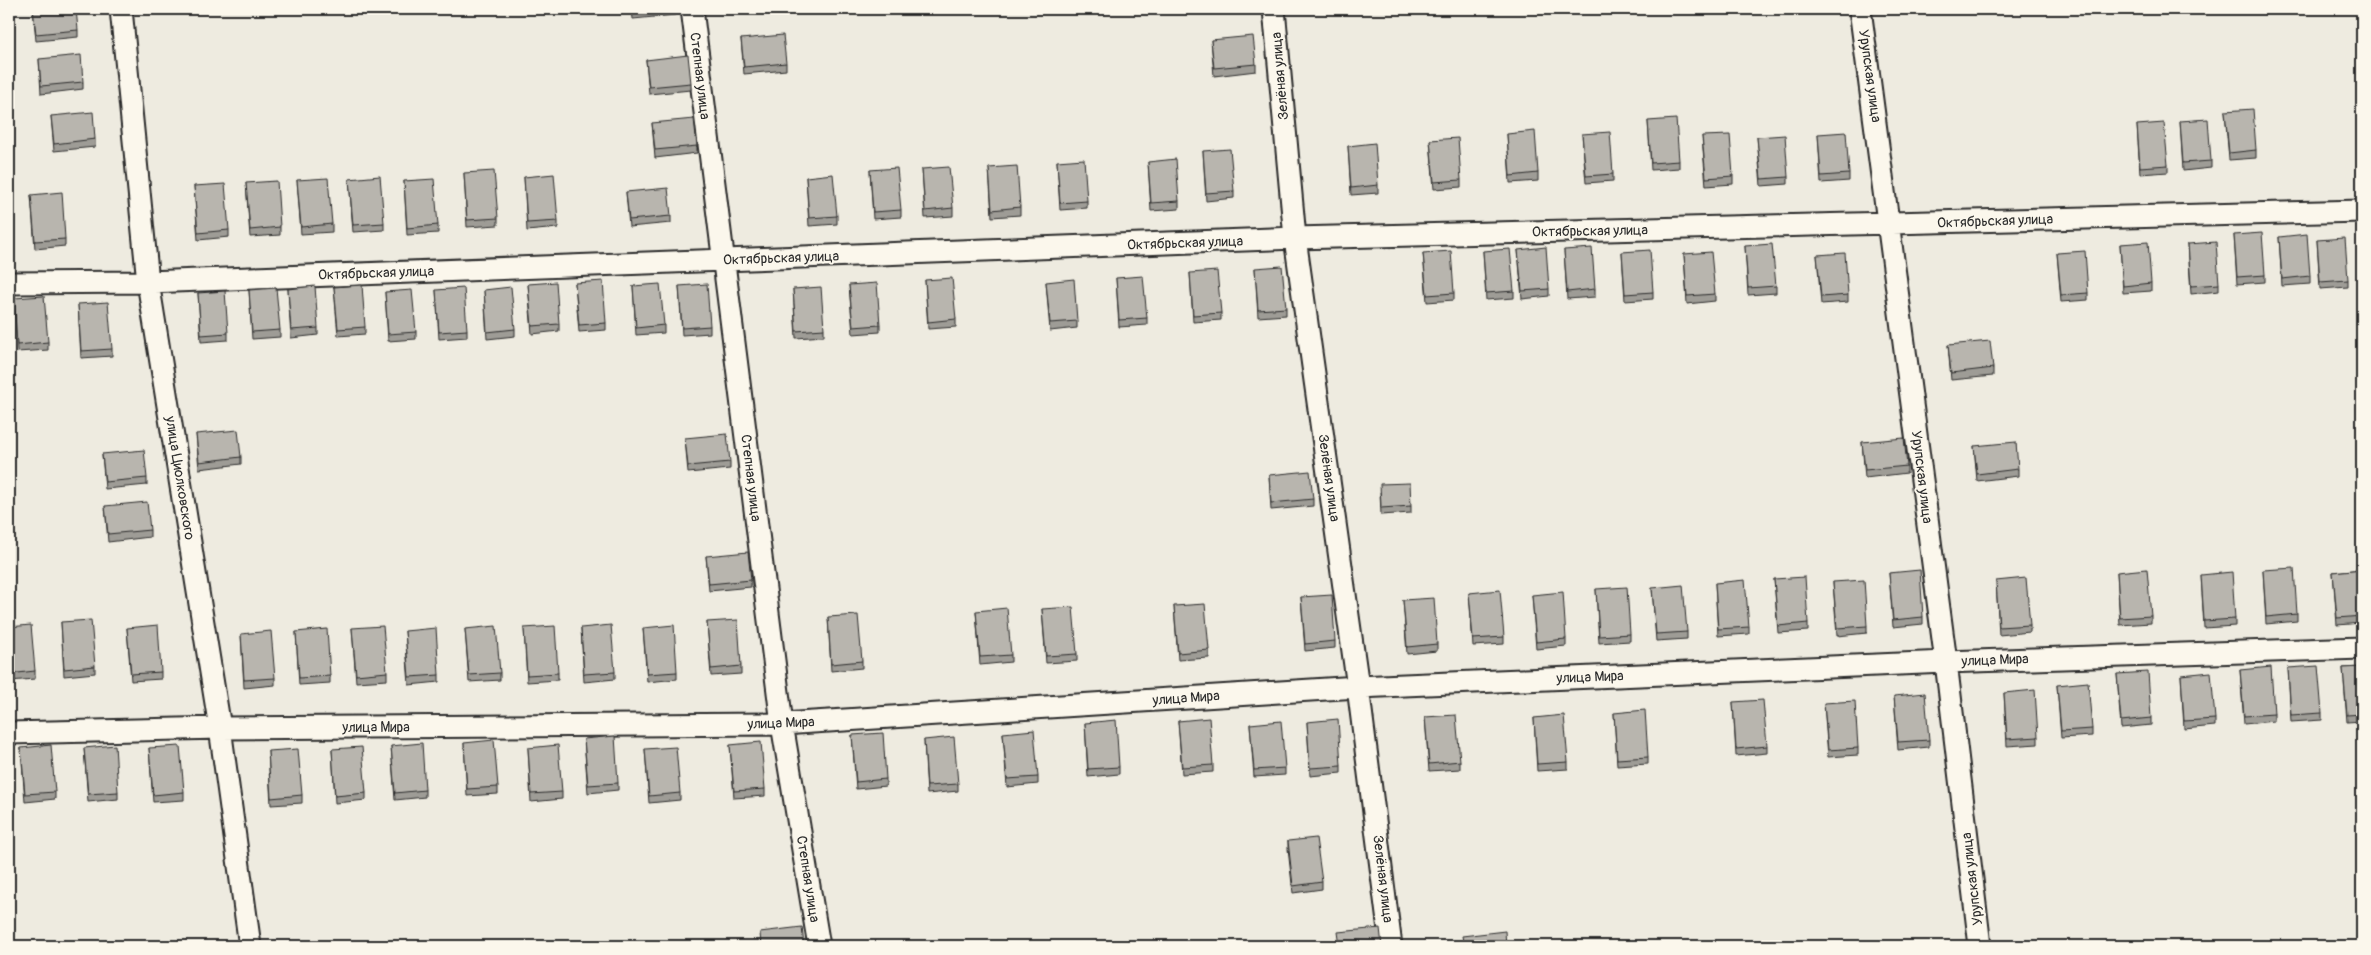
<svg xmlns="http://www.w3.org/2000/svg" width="2371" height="955" viewBox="0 0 2371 955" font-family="Pangolin,sans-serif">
<rect width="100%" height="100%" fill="#eeebe0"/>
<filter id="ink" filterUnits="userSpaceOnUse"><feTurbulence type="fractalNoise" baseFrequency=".02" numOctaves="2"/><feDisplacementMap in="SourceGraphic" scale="10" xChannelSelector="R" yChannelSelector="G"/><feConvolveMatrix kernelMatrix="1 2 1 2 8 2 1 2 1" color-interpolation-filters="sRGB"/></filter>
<g filter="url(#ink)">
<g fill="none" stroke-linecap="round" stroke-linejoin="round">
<g stroke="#2b2b2b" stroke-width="25">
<path id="minor" d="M121,9l27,273 72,446 30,218
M692,9l90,715 37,222
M1274,9l21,229 63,449 33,259
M1860,9l86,653 34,284
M9,283l139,-1 1147,-44 1067,-27
M9,733l211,-5 562,-4 576,-37 588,-25 416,-14"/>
</g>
<use href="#minor" stroke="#fbf7ec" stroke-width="21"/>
</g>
<path fill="#9e9c96" stroke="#2b2b2b" d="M33,9l45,21v7l-42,4z
M632,9h43v6l-42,4z
M741,39l45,24v7l-42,4z
M1211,40l45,24v7l-42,5z
M39,59l44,23v7l-42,5z
M646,60l45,23v7l-42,4z
M2225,111l31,39v8l-27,2z
M51,116l44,23v8l-41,4z
M1648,121l31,40v7l-28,2z
M2180,121l31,40v7l-28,3z
M652,123l45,23v7l-42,5z
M2137,125l31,40v7l-28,2z
M1507,134l31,39v8l-28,2z
M1582,134l31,40v7l-27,2z
M1818,134l31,40v7l-28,2z
M1702,136l31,40v8l-27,2z
M1757,137l31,40v7l-27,2z
M1430,140l31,40v7l-27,2z
M1348,146l30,39v8l-27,2z
M1203,151l31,40v7l-28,3z
M1057,161l30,40v7l-27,2z
M1148,162l31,39v8l-28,2z
M989,168l31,39v8l-28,2z
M922,169l31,39v8l-28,2z
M870,170l31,40v7l-28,2z
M464,173l34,45v7l-31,2z
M524,177l34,44v7l-31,3z
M806,177l31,39v8l-28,2z
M349,179l35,44v7l-31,2z
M297,180l35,44v8l-31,2z
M404,181l34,44v8l-31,2z
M246,183l34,44v8l-30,2z
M194,186l35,44v7l-31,3z
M626,192l45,24v7l-42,4z
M31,195l34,44v7l-30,3z
M2234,235l31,40v7l-28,2z
M2279,237l31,39v8l-28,2z
M2317,240l31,40v7l-28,2z
M2120,244l31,39v8l-28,2z
M2188,244l31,40v7l-28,3z
M1745,246l31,40v7l-28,2z
M1518,250l31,39v7l-27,3z
M1564,250l31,39v8l-28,2z
M1483,251l31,40v7l-28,2z
M1622,252l31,40v7l-28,2z
M1423,253l31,40v7l-27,2z
M2057,253l31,40v7l-27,2z
M1684,254l31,40v7l-28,3z
M1817,255l31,40v7l-27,2z
M1255,268l31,40v7l-28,2z
M1190,273l31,40v7l-28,2z
M1116,278l31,40v7l-28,2z
M925,280l31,39v8l-28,2z
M1046,282l31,39v7l-27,3z
M575,283l31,40v7l-27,2z
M528,284l31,40v7l-27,3z
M849,285l31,40v7l-27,2z
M633,286l31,39v8l-28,2z
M679,286l31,40v7l-28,2z
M334,287l31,40v7l-27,2z
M288,289l30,39v7l-27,3z
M793,289l31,40v7l-28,2z
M249,290l31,40v7l-28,2z
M436,290l31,40v7l-28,2z
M484,290l31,39v7l-28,3z
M385,292l31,40v7l-28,2z
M198,293l30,40v7l-27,2z
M14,298l34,44v8l-31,2z
M78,304l34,45v7l-31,2z
M1948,345l45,23v8l-42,4z
M196,434l45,23v7l-42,5z
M685,438l45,24v7l-42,4z
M1862,442l45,24v7l-42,5z
M1974,446l44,23v7l-41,5z
M102,454l45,24v7l-42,4z
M1269,475l44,24v7l-42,4z
M1380,492l31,14v7l-30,2z
M105,506l45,24v7l-42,5z
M706,556l45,24v7l-42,4z
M2362,569v54l-25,2 -4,-53z
M2263,570l34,44v7l-31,3z
M2117,572l34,44v7l-31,2z
M1889,573l34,44v7l-30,3z
M2201,575l34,44v7l-31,2z
M1774,579l34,44v8l-30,2z
M1996,581l34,44v7l-31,3z
M1833,582l34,44v7l-30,3z
M1715,583l34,44v7l-31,2z
M1652,588l35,44v7l-31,2z
M1596,589l34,45v7l-31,2z
M1469,593l35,44v7l-31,2z
M1532,595l34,44v7l-30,3z
M1301,597l34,44v7l-30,3z
M1403,600l34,44v7l-30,3z
M1174,606l35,44v8l-31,2z
M1042,609l35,45v7l-31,2z
M976,611l35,44v7l-31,3z
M828,617l34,44v7l-31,3z
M61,622l34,44v7l-31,3z
M707,622l34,44v8l-30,2z
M9,627l26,44v8l-26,2z
M127,628l34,44v7l-30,2z
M352,628l35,44v8l-31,2z
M524,628l34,45v7l-31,2z
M581,628l34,44v7l-31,3z
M643,628l34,44v7l-30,3z
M465,629l35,44v7l-31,2z
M405,631l34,44v7l-30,3z
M296,632l34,44v7l-31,2z
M241,634l34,44v7l-31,3z
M2362,667v54l-15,1 -4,-54z
M2288,668l34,45v7l-31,2z
M2240,670l34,44v7l-30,3z
M2117,674l34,44v7l-30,3z
M2181,675l34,44v7l-31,3z
M2057,685l35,44v7l-31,2z
M2004,693l34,44v7l-31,2z
M1894,696l35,44v7l-31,3z
M1733,702l34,44v7l-31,3z
M1824,703l34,45v7l-30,2z
M1614,713l34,44v7l-31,2z
M1425,717l35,44v8l-31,2z
M1534,718l34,44v7l-31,2z
M1178,721l35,44v7l-31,2z
M1307,722l34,44v7l-31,3z
M1085,723l34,44v7l-31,3z
M1250,724l35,44v7l-31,2z
M1003,733l35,44v7l-31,3z
M852,735l34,44v7l-30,3z
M584,739l34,44v7l-30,3z
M924,740l34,44v7l-31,3z
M464,743l34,44v7l-31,2z
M730,745l35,44v7l-31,2z
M391,746l34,44v7l-30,3z
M21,748l34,44v7l-30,3z
M84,748l34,44v7l-30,3z
M149,748l35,44v8l-31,2z
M528,748l34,44v7l-31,3z
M332,749l34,44v7l-31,3z
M645,749l35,44v7l-31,3z
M268,751l34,44v8l-31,2z
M1288,841l34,41v7l-29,4 -5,-44z"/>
<path fill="#b8b5ae" stroke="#2b2b2b" d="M33,9h43l2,21 -42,4z
M633,9h34l-34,3z
M783,35l3,28 -42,4 -3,-28z
M1253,36l3,28 -42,4 -3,-28z
M81,55l2,27 -42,4 -2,-27z
M688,55l3,28 -42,4 -3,-27z
M2253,109l3,41 -27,3 -4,-42z
M93,112l2,27 -41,5 -3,-28z
M694,119l3,27 -42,4 -3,-27z
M1676,119l3,42 -28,2 -3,-42z
M2208,119l3,42 -28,2 -3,-42z
M2164,123l4,42 -28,2 -3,-42z
M1535,131l3,42 -28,3 -3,-42z
M1610,132l3,42 -27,2 -4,-42z
M1846,132l3,42 -28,2 -3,-42z
M1730,135l3,41 -27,2 -4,-42z
M1785,135l3,42 -27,2 -4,-42z
M1458,138l3,42 -27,2 -4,-42z
M1375,143l3,42 -27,3 -3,-42z
M1230,149l4,42 -28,2 -3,-42z
M1084,159l3,42 -27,2 -3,-42z
M1176,159l3,42 -28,2 -3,-41z
M1017,166l3,41 -28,3 -3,-42z
M949,167l4,41 -28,3 -3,-42z
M897,168l4,42 -28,2 -3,-42z
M494,171l4,47 -31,2 -3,-47z
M554,174l4,47 -31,2 -3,-46z
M833,174l4,42 -28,2 -3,-41z
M380,176l4,47 -31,2 -4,-46z
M328,178l4,46 -31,3 -4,-47z
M434,179l4,46 -31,3 -3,-47z
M277,181l3,46 -30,3 -4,-47z
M225,184l4,46 -31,3 -4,-47z
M668,188l3,28 -42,4 -3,-28z
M62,192l3,47 -30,2 -4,-46z
M2262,233l3,42 -28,2 -3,-42z
M2307,234l3,42 -28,3 -3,-42z
M2345,238l3,42 -28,2 -3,-42z
M2148,242l3,41 -28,3 -3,-42z
M2216,242l3,42 -28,2 -3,-42z
M1772,244l4,42 -28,2 -3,-42z
M1546,247l3,42 -27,2 -4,-41z
M1592,248l3,41 -28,3 -3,-42z
M1510,249l4,42 -28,2 -3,-42z
M1650,250l3,42 -28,2 -3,-42z
M1451,251l3,42 -27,2 -4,-42z
M2085,251l3,42 -27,2 -4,-42z
M1711,252l4,42 -28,2 -3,-42z
M1845,253l3,42 -27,2 -4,-42z
M1282,266l4,42 -28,2 -3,-42z
M1217,271l4,42 -28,2 -3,-42z
M1143,276l4,42 -28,2 -3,-42z
M952,278l4,41 -28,3 -3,-42z
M1074,279l3,42 -27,2 -4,-41z
M603,281l3,42 -27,2 -4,-42z
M556,282l3,42 -27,2 -4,-42z
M877,283l3,42 -27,2 -4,-42z
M660,284l4,41 -28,3 -3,-42z
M707,284l3,42 -28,2 -3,-42z
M362,285l3,42 -27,2 -4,-42z
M315,286l3,42 -27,2 -3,-41z
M511,287l4,42 -28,3 -3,-42z
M821,287l3,42 -28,2 -3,-42z
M276,288l4,42 -28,2 -3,-42z
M464,288l3,42 -28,2 -3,-42z
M412,290l4,42 -28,2 -3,-42z
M225,291l3,42 -27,2 -3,-42z
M44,296l4,46 -31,3 -3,-47z
M108,302l4,47 -31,2 -3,-47z
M1990,341l3,27 -42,5 -3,-28z
M238,430l3,27 -42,5 -3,-28z
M727,434l3,28 -42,4 -3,-28z
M1904,438l3,28 -42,4 -3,-28z
M2016,442l2,27 -41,5 -3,-28z
M144,450l3,28 -42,4 -3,-28z
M1310,471l3,28 -42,4 -2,-28z
M1410,483l1,23 -30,2 -1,-24z
M147,502l3,28 -42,4 -3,-28z
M748,552l3,28 -42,4 -3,-28z
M2294,568l3,46 -31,3 -3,-47z
M2147,569l4,47 -31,2 -3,-46z
M2362,569v47l-25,2 -4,-46z
M1920,570l3,47 -30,3 -4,-47z
M2232,572l3,47 -31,2 -3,-46z
M1805,577l3,46 -30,3 -4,-47z
M2026,578l4,47 -31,2 -3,-46z
M1745,580l4,47 -31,2 -3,-46z
M1864,580l3,46 -30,2 -4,-46z
M1683,585l4,47 -31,2 -4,-46z
M1627,587l3,47 -31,2 -3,-47z
M1500,590l4,47 -31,2 -4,-46z
M1563,592l3,47 -30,3 -4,-47z
M1332,595l3,46 -30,3 -4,-47z
M1434,598l3,46 -30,3 -4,-47z
M1205,604l4,46 -31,3 -4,-47z
M1073,607l4,47 -31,2 -4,-47z
M1007,608l4,47 -31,2 -4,-46z
M858,615l4,46 -31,3 -3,-47z
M91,620l4,46 -31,3 -3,-47z
M738,620l3,46 -30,3 -4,-47z
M31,625l4,46 -26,3v-47z
M158,625l3,47 -30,2 -4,-46z
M611,625l4,47 -31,2 -3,-46z
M674,625l3,47 -30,2 -4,-46z
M383,626l4,46 -31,3 -4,-47z
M496,626l4,47 -31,2 -4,-46z
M555,626l3,47 -31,2 -3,-47z
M436,628l3,47 -30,2 -4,-46z
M327,629l3,47 -31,2 -3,-46z
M271,631l4,47 -31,2 -3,-46z
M2318,666l4,47 -31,2 -3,-47z
M2271,667l3,47 -30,2 -4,-46z
M2362,667v47l-15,1 -4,-47z
M2148,672l3,46 -30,3 -4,-47z
M2211,672l4,47 -31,2 -3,-46z
M2088,682l4,47 -31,2 -4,-46z
M2035,690l3,47 -31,2 -3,-46z
M1925,693l4,47 -31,2 -4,-46z
M1763,700l4,46 -31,3 -3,-47z
M1855,701l3,47 -30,2 -4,-47z
M1645,710l3,47 -31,2 -3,-46z
M1456,715l4,46 -31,3 -4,-47z
M1564,715l4,47 -31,2 -3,-46z
M1209,718l4,47 -31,2 -4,-46z
M1338,719l3,47 -31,2 -3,-46z
M1116,720l3,47 -31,2 -3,-46z
M1281,721l4,47 -31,2 -4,-46z
M1034,730l4,47 -31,2 -4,-46z
M883,733l3,46 -30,3 -4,-47z
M615,736l3,47 -30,2 -4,-46z
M954,737l4,47 -31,2 -3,-46z
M494,740l4,47 -31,2 -3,-46z
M761,742l4,47 -31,2 -4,-46z
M422,743l3,47 -30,3 -4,-47z
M51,745l4,47 -30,2 -4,-46z
M115,745l3,47 -30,2 -4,-46z
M558,745l4,47 -31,2 -3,-46z
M180,746l4,46 -31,3 -4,-47z
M362,747l4,46 -31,3 -3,-47z
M676,747l4,46 -31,3 -4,-47z
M298,749l4,46 -31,3 -3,-47z
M1316,838l6,44 -29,4 -5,-45z
M802,927l2,19h-43l-1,-14z
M1380,928l2,18h-42l-2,-14z
M1505,931l1,15h-42l-2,-10z"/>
</g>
<g text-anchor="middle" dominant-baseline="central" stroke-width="4" stroke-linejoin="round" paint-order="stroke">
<g font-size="14" fill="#2b2b2b" stroke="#fbf7ec">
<text transform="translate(700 76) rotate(83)">Степная улица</text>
<text transform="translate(1280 76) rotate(-95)">Зелёная улица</text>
<text transform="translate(1870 76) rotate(82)">Урупская улица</text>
<text transform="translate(1995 221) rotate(-2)">Октябрьская улица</text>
<text transform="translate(1590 231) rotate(-1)">Октябрьская улица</text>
<text transform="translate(1185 243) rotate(-2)">Октябрьская улица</text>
<text transform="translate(781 258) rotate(-2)">Октябрьская улица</text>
<text transform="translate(376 273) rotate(-2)">Октябрьская улица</text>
<text transform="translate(1922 477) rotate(83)">Урупская улица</text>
<text transform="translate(180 478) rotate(81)">улица Циолковского</text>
<text transform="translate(751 478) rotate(83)">Степная улица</text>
<text transform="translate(1329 478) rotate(82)">Зелёная улица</text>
<text transform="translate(1995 660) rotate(-2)">улица Мира</text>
<text transform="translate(1590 677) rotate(-2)">улица Мира</text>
<text transform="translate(1186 698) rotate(-4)">улица Мира</text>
<text transform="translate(781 723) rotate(-2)">улица Мира</text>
<text x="376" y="727">улица Мира</text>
<text transform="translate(808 879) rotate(81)">Степная улица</text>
<text transform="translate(1383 879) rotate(83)">Зелёная улица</text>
<text transform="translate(1972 879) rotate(-97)">Урупская улица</text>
</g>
</g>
<rect width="2371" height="955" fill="none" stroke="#fbf7ec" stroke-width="30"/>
<rect x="15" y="15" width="2341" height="925" fill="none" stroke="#2b2b2b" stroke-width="2" filter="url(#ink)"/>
</svg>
